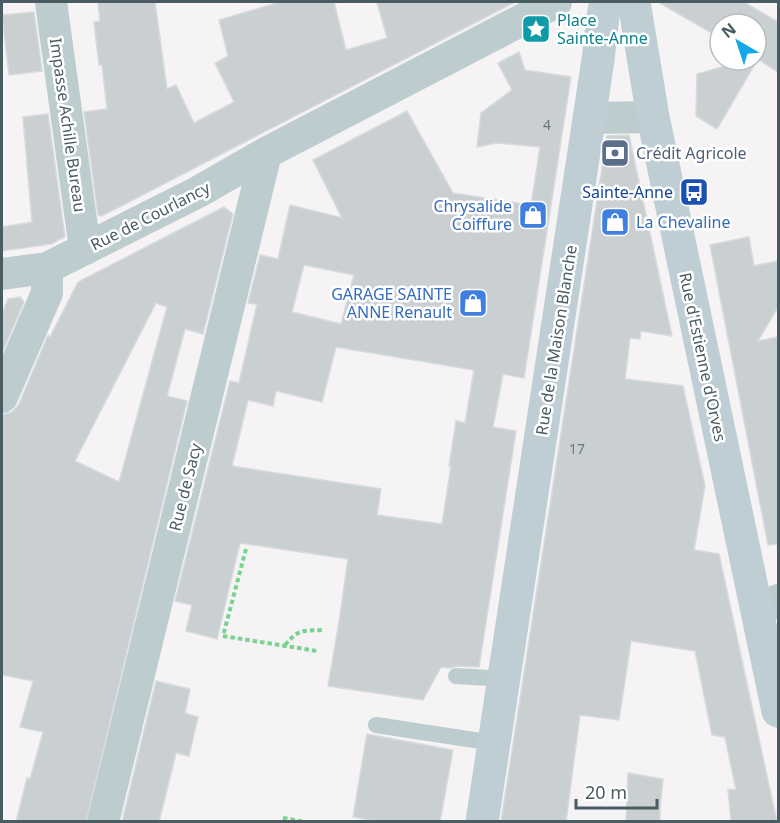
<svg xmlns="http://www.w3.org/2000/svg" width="780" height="823" viewBox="0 0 780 823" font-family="'Noto Sans',sans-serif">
<rect width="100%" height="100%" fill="#f5f3f3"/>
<path fill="#cacfd2" stroke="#d7dade" stroke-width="1.5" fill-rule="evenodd" d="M98,2h57l12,87 9,-4 18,38 40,-21 -19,-39 13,-7 -9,-36 61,-18h54l12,48 41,-12 -10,-36h138l-413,214 -4,-1 -14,-103 23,-3 -5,-44h-3l-5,-43 6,-1z
M658,2h86l34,20v50l-20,-13 -41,70 -21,-13 1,-42 49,-14h10v-36h-36v14z
M34,12l8,59 -33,4 -7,-60z
M519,52l6,18 46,7 -47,301 -21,-4 -10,53 23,4 -37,236 -22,-1 -7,2 -9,-1 -18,33 -95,-14 11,-64 9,-63 -108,-16 -23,96 -31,-8 6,-26 -17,-4 55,-220 9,2 18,-79 -9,-1 12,-48 18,4 12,-54 52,13 -29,-58 94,-49 46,82 78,12 9,-58 -43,-4 -20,4 4,-34 31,-23 -14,-27zM304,265l50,10 -13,49 -49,-12zM336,347l138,23 -9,53 -9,-2 -7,45h2l-9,58 -65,-9 4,-26 -149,-23 16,-66 25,6 3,-15 46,11z
M48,114l17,123 -14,7 -49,7v-24l30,-5 -9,-105z
M629,135l43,201 -31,-5 -1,8 -10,-1 -5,41 58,7 22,100 -11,64 25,4 58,268h-46l-3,-33 8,1 -11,-53 -13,-2 -17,-84 -64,-10 -12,79 -39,-5 -14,107h-65l106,-686z
M224,207l9,7 -30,120 -18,-5 -18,67 20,5 -101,421h-70l11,-44 3,1 13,-47 -23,-5 13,-46 -31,-6v-260l10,-3 7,-8 29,-69 2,2 28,-55zM156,303l11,4 -48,175 -44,-21z
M749,237l5,29 23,-5 1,10v36l-20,34 20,-4v207l-10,1 -58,-300z
M20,297l4,5 -22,51v-39l6,-15z
M156,681l34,8 -5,24 13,4 -9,39 -13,-3 -17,69h-37z
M367,734l86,16 -13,72h-58l-29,-5z
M628,773l35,6 -3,30v13h-34z"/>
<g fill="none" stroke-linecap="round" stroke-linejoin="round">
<path stroke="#78d290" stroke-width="4" stroke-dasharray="4.5 3" stroke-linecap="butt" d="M246,549l-23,87 94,15
M285,645c14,-16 16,-14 37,-15
M283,818l22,4"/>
<path stroke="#bdcccf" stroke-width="16" d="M456,676l49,3
M376,725l118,18"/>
<path stroke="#bdcccf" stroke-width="32" d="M51,2l34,247
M589,118l64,-1
M2,274l45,-6 151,-76 68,-39 275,-143 15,-8
M2,397l45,-104v-25
M757,612l21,-12
M103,822l163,-669"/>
<path stroke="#beced4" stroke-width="33" d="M634,2l19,115 125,594
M482,822l116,-762 5,-44 3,-14"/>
</g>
<defs>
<g id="sight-square" transform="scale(1.5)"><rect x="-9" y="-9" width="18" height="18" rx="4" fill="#0f9aa8" stroke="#fff"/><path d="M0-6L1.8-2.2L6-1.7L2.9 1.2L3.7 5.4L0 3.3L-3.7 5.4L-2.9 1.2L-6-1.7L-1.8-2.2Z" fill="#fff"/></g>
<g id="bank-square" transform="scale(1.5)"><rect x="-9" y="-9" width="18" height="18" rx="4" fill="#5c6f8a" stroke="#fff"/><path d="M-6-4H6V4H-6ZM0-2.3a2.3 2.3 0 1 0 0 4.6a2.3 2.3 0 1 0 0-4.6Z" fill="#fff"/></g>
<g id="bus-square" transform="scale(1.5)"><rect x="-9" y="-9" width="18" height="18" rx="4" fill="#1a4fb4" stroke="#fff"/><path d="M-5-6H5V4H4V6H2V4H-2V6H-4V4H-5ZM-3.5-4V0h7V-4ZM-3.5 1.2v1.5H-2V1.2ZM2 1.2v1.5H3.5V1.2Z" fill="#fff"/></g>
<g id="shop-square" transform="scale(1.5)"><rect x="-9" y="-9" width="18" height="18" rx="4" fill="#3f7fe0" stroke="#fff"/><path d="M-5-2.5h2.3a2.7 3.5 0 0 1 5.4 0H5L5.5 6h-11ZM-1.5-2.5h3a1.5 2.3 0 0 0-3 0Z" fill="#fff"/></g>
</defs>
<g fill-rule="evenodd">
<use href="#sight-square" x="536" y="29"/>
<use href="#bank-square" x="615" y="153"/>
<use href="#bus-square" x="694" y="192"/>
<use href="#shop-square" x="533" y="215"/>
<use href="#shop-square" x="615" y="222"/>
<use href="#shop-square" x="473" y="303"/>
</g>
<g text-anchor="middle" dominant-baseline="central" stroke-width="5" stroke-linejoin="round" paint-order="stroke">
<g font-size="14" fill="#69797d">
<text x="547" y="124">4</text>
<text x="577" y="448">17</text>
</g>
<g font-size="16" fill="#0d838f" stroke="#fff" text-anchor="start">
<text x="557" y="20">Place<tspan x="557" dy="18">Sainte-Anne</tspan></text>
</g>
<g font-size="16" fill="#495c61" stroke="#fff">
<text transform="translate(68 125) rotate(82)">Impasse Achille Bureau</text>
<text transform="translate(150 216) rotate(-27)">Rue de Courlancy</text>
<text transform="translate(556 340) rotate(-81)">Rue de la Maison Blanche</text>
<text transform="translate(703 357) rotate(78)">Rue d'Estienne d'Orves</text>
<text transform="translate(185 487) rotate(-76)">Rue de Sacy</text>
</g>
<g font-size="16" fill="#4e5e75" stroke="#fff" text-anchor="start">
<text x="636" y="153">Crédit Agricole</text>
</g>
<g font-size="16" fill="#164399" stroke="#fff" text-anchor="end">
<text x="673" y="192">Sainte-Anne</text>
</g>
<g font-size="16" fill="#366cbe" stroke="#fff" text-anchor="end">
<text x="512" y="206">Chrysalide<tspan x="512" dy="18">Coiffure</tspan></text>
<text x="636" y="222" text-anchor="start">La Chevaline</text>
<text x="452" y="294">GARAGE SAINTE<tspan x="452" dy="18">ANNE Renault</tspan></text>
</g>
</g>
<rect width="780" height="823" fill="none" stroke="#495c61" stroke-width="6"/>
<g transform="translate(738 42) rotate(321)"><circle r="28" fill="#ffffff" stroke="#b6bec0" stroke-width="1.5"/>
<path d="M0-4.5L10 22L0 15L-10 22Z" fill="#15a7ec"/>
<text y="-9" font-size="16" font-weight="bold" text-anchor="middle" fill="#495c61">N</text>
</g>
<path d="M576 799v9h81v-9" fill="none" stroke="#495c61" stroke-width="3"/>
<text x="585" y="799" font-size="18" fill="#495c61" stroke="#ffffff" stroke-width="4.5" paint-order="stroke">20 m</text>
</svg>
